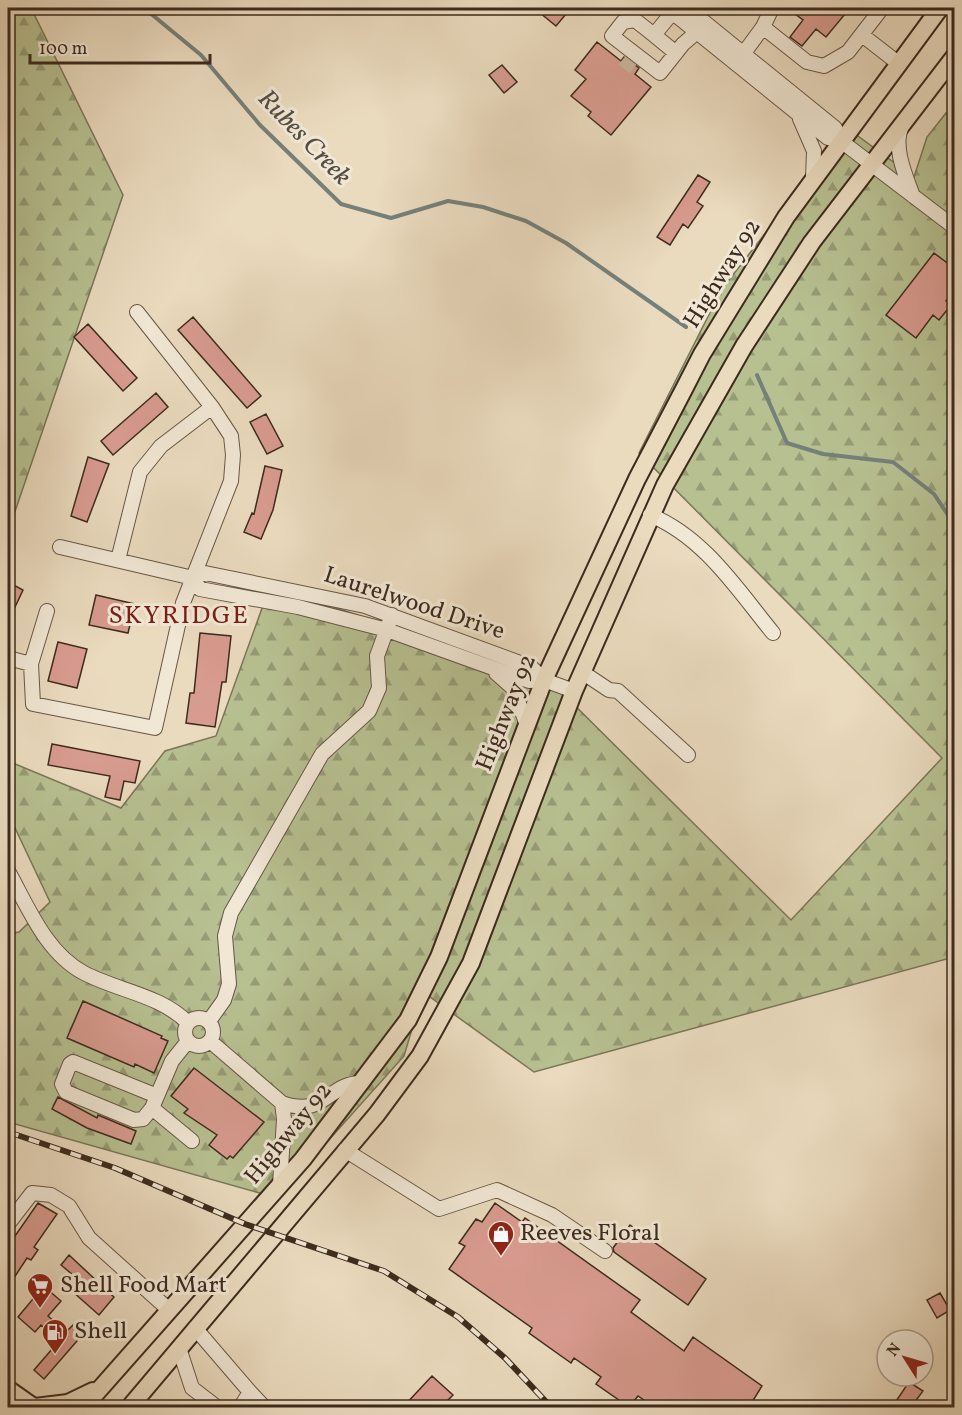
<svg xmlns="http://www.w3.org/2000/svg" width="962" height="1415" viewBox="0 0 962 1415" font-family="Vollkorn,serif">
<defs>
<pattern id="forest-firs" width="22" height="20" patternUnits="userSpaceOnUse" patternTransform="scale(1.5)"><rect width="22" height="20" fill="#b7c091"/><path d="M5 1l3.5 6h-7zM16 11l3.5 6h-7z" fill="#969c76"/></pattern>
</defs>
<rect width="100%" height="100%" fill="#eadabe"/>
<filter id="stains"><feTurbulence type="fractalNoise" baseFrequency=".00333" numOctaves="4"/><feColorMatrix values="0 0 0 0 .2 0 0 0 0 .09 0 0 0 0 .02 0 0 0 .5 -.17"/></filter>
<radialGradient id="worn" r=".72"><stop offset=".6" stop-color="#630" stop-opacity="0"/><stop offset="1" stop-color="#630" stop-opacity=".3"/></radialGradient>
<path fill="url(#forest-firs)" stroke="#7a7658" stroke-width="1.5" d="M8,8h23l92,187 -115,337z
M946,113l8,4v840l-420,115 -111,-80 -19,64 -127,142 -269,-76v-188l11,-2 31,-30 -42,-89v-52l113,47 44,-57 51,-15 54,-150 277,92 244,242 151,-162 -303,-305 83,-164 125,-161 67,49 13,-40z"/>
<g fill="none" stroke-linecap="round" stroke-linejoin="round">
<path stroke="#75807b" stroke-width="4" d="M144,8l57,47 59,70 81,79 50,14 57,-17 35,6 43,14 40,22 120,84
M757,375l30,68 36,11 70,8 41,32 20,30"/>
</g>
<path fill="#d89b8f" stroke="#3d2b1e" stroke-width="1.5" d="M534,8h37l-15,18z
M787,8h63l-24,29 -10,-8 -14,17 -12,-9 13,-17z
M597,42l24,19 3,-4 15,11 -4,6 16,13 -40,48 -23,-19 3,-4 -20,-16 15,-17 -11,-9z
M502,65l15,17 -13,11 -15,-18z
M698,175l12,7 -13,20 6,4 -15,22 -5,-4 -13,21 -13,-8z
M934,253l20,15v23l-8,10 5,4 -12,15 -6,-5 -17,23 -30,-23z
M193,317l68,79 -14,12 -69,-78z
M88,324l49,54 -14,13 -49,-54z
M156,393l12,14 -55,48 -12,-14z
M266,414l17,32 -16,8 -17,-32z
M88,457l21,7 -22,58 -16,-6z
M265,466l17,4 -9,40 -12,29 -17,-7 8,-19 2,1z
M8,582l15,8 -15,32z
M96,595l39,9 -7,29 -39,-8z
M200,633l31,3 -5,46h-4l-7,45 -29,-4 4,-30h4z
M58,642l29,7 -10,39 -29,-7z
M52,744l88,17 -5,22 -11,-2 -4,19 -15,-3 5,-21 -62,-11z
M83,1001l79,35 -1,2 7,3 -14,32 -19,-9 -1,3 -67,-29z
M194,1068l70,54 -31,36 -3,-2 -3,3 -18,-14 8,-10 -33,-22 4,-4 -17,-13z
M58,1097l39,21 1,-3 38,16 -5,13 -44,-16 -35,-19z
M38,1203l19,11 -23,33 4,3 -7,10 -4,-2 -19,29v-41z
M495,1203l27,19 3,-4 115,82 -9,12 53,39 9,-14 69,49 -13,21h-95l-16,-11 -9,11 -33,-23 5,-7 -27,-19 -3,5 -42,-30 3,-5 -83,-59 16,-23 -6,-3 17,-24 6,3z
M630,1225l76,54 -18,26 -74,-53 -1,-4z
M69,1255l45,42 -15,18 -35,-31 9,-9 -12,-10z
M47,1289l14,12 -13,15 18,16 7,-7 10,9 -39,45 -10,-9 25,-29 -18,-16 -6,7 -17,-15 19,-23 3,3z
M940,1293l10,17 -13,8 -10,-18z
M432,1376l21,19 -12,12h-38z
M909,1382l14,9 -12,16h-19z"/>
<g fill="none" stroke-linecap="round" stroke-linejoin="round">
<path stroke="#c7b79e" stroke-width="14" stroke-dasharray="14 7" stroke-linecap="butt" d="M623,59l15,12"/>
<g stroke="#685746" stroke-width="16">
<path id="minor" d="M667,8l161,130 13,3 113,86
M676,8l-22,27 -19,-15 -12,2 -11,14 48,37 23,-29 14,-12
M687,8l148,120 6,13
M763,27l44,35 17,4 24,-14 34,-44
M654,35l22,18
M862,35l36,28
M738,61l25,-34 9,-19
M800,119l14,32 -1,27
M902,126c-10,20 4,51 11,70
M650,515c54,22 87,74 123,118
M60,547l133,31 12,-5 160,33 166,61 13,13 30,11
M118,560l22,-88 21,-26 51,-39
M193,578l7,11 98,18 89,23 142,51 15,-1
M47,611l-16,53 2,40 122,24 28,-125 48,-122 2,-26 -2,-19 -19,-29 -75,-95
M8,658l23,6
M582,672l27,18 9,1 70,64
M496,673l17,15 14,37
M8,871c20,36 38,82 76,102 34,18 77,22 104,50
M185 1032a14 14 0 1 1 28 0a14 14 0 1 1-28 0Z
M209,1021l15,-21 5,-16 -4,-48 6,-23 91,-159 47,-43 10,-23 -2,-32 15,-41
M188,1041l-16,20 -20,47 40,33
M210,1041l72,62
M152,1108l-9,11 -9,1 -68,-28 -4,-8 8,-20 3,-2 84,34
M345,1150l94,59 58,-19 55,25 53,36
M280,1185l4,-66 -2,-16c43,15 46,-20 79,-20
M8,1224l24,-31 19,2 18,11 20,32 79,71
M195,1328l55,64 -10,16
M179,1348l13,40 26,20
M250,1392l15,16"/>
</g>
<g stroke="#3d2b1e" stroke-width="20">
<path id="major" d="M8,1389l27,19
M35,1407l33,-4 25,-12
M83,1408l220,-249 105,-139 31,-63 105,-277 93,-201 46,-88 19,-37 84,-137 154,-209
M129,1408l248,-294 43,-58 51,-93 103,-272 91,-206 79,-139 68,-104 142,-185"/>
</g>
<use href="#minor" stroke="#f1e7d5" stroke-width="14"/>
<use href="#major" stroke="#eadabe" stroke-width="16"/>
<g stroke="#3d2b1e" stroke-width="6">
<path id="rail" d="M8,1132l107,36 130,56 139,47 74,46 47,41 47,50"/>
</g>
<use href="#rail" stroke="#f1e7d5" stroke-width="4" stroke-dasharray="11" stroke-linecap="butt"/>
</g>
<defs>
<g id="shop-pin" transform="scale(1.35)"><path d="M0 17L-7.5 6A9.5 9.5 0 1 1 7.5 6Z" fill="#8f2418" stroke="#f1e7d5"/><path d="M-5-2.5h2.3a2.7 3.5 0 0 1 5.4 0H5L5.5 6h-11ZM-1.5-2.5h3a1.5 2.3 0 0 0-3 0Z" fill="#fff"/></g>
<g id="supermarket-pin" transform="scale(1.35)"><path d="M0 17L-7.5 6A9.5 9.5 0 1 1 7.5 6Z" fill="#8f2418" stroke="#f1e7d5"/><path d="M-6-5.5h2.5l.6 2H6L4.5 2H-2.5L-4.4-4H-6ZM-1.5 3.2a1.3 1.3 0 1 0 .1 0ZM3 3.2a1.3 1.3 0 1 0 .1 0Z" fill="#fff"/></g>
<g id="fuel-pin" transform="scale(1.35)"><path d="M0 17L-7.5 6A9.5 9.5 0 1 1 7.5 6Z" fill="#8f2418" stroke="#f1e7d5"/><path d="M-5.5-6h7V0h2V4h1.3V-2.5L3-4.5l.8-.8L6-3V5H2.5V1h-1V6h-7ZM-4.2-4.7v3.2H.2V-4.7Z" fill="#fff"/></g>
</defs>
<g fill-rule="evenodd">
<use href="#shop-pin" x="501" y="1234"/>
<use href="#supermarket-pin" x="40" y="1286"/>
<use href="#fuel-pin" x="55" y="1332"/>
</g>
<g text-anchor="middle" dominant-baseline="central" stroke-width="6" stroke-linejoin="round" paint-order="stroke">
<g font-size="24" fill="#3d2b1e" stroke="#f1e7d5">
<text transform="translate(723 274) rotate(-58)">Highway 92</text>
<text transform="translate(414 604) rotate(18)">Laurelwood Drive</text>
<text transform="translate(507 713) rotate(-68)">Highway 92</text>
<text transform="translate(289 1134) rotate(-51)">Highway 92</text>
</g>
<g font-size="24" fill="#3d2b1e" stroke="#f1e7d5" text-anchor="start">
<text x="520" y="1234">Reeves Floral</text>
<text x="60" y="1286">Shell Food Mart</text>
<text x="74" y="1332">Shell</text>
</g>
<g font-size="26" font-style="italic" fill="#544e45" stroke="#f1e7d5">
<text transform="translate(304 138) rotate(46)">Rubes Creek</text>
</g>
<g font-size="26" letter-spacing="1.5" fill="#7a1f14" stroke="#f1e7d5">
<text x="179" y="616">SKYRIDGE</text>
</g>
</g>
<rect width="962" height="1415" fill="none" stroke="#eadabe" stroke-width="30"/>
<rect x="9" y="9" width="944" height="1397" fill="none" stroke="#3d2b1e" stroke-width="3"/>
<rect x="15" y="15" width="932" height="1385" fill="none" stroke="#3d2b1e" stroke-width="1.5"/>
<g transform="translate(905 1358) rotate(307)"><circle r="28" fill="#f1e7d5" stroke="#a99c8c" stroke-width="1.5"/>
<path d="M0-4.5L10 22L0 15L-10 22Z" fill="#8f2418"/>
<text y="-9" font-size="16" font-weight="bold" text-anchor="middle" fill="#3d2b1e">N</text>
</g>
<path d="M30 54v9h180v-9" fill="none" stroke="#3d2b1e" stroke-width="3"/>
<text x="39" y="54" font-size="18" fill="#3d2b1e" stroke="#f1e7d5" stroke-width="4.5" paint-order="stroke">100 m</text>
<rect width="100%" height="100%" filter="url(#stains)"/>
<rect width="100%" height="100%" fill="url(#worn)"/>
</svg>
